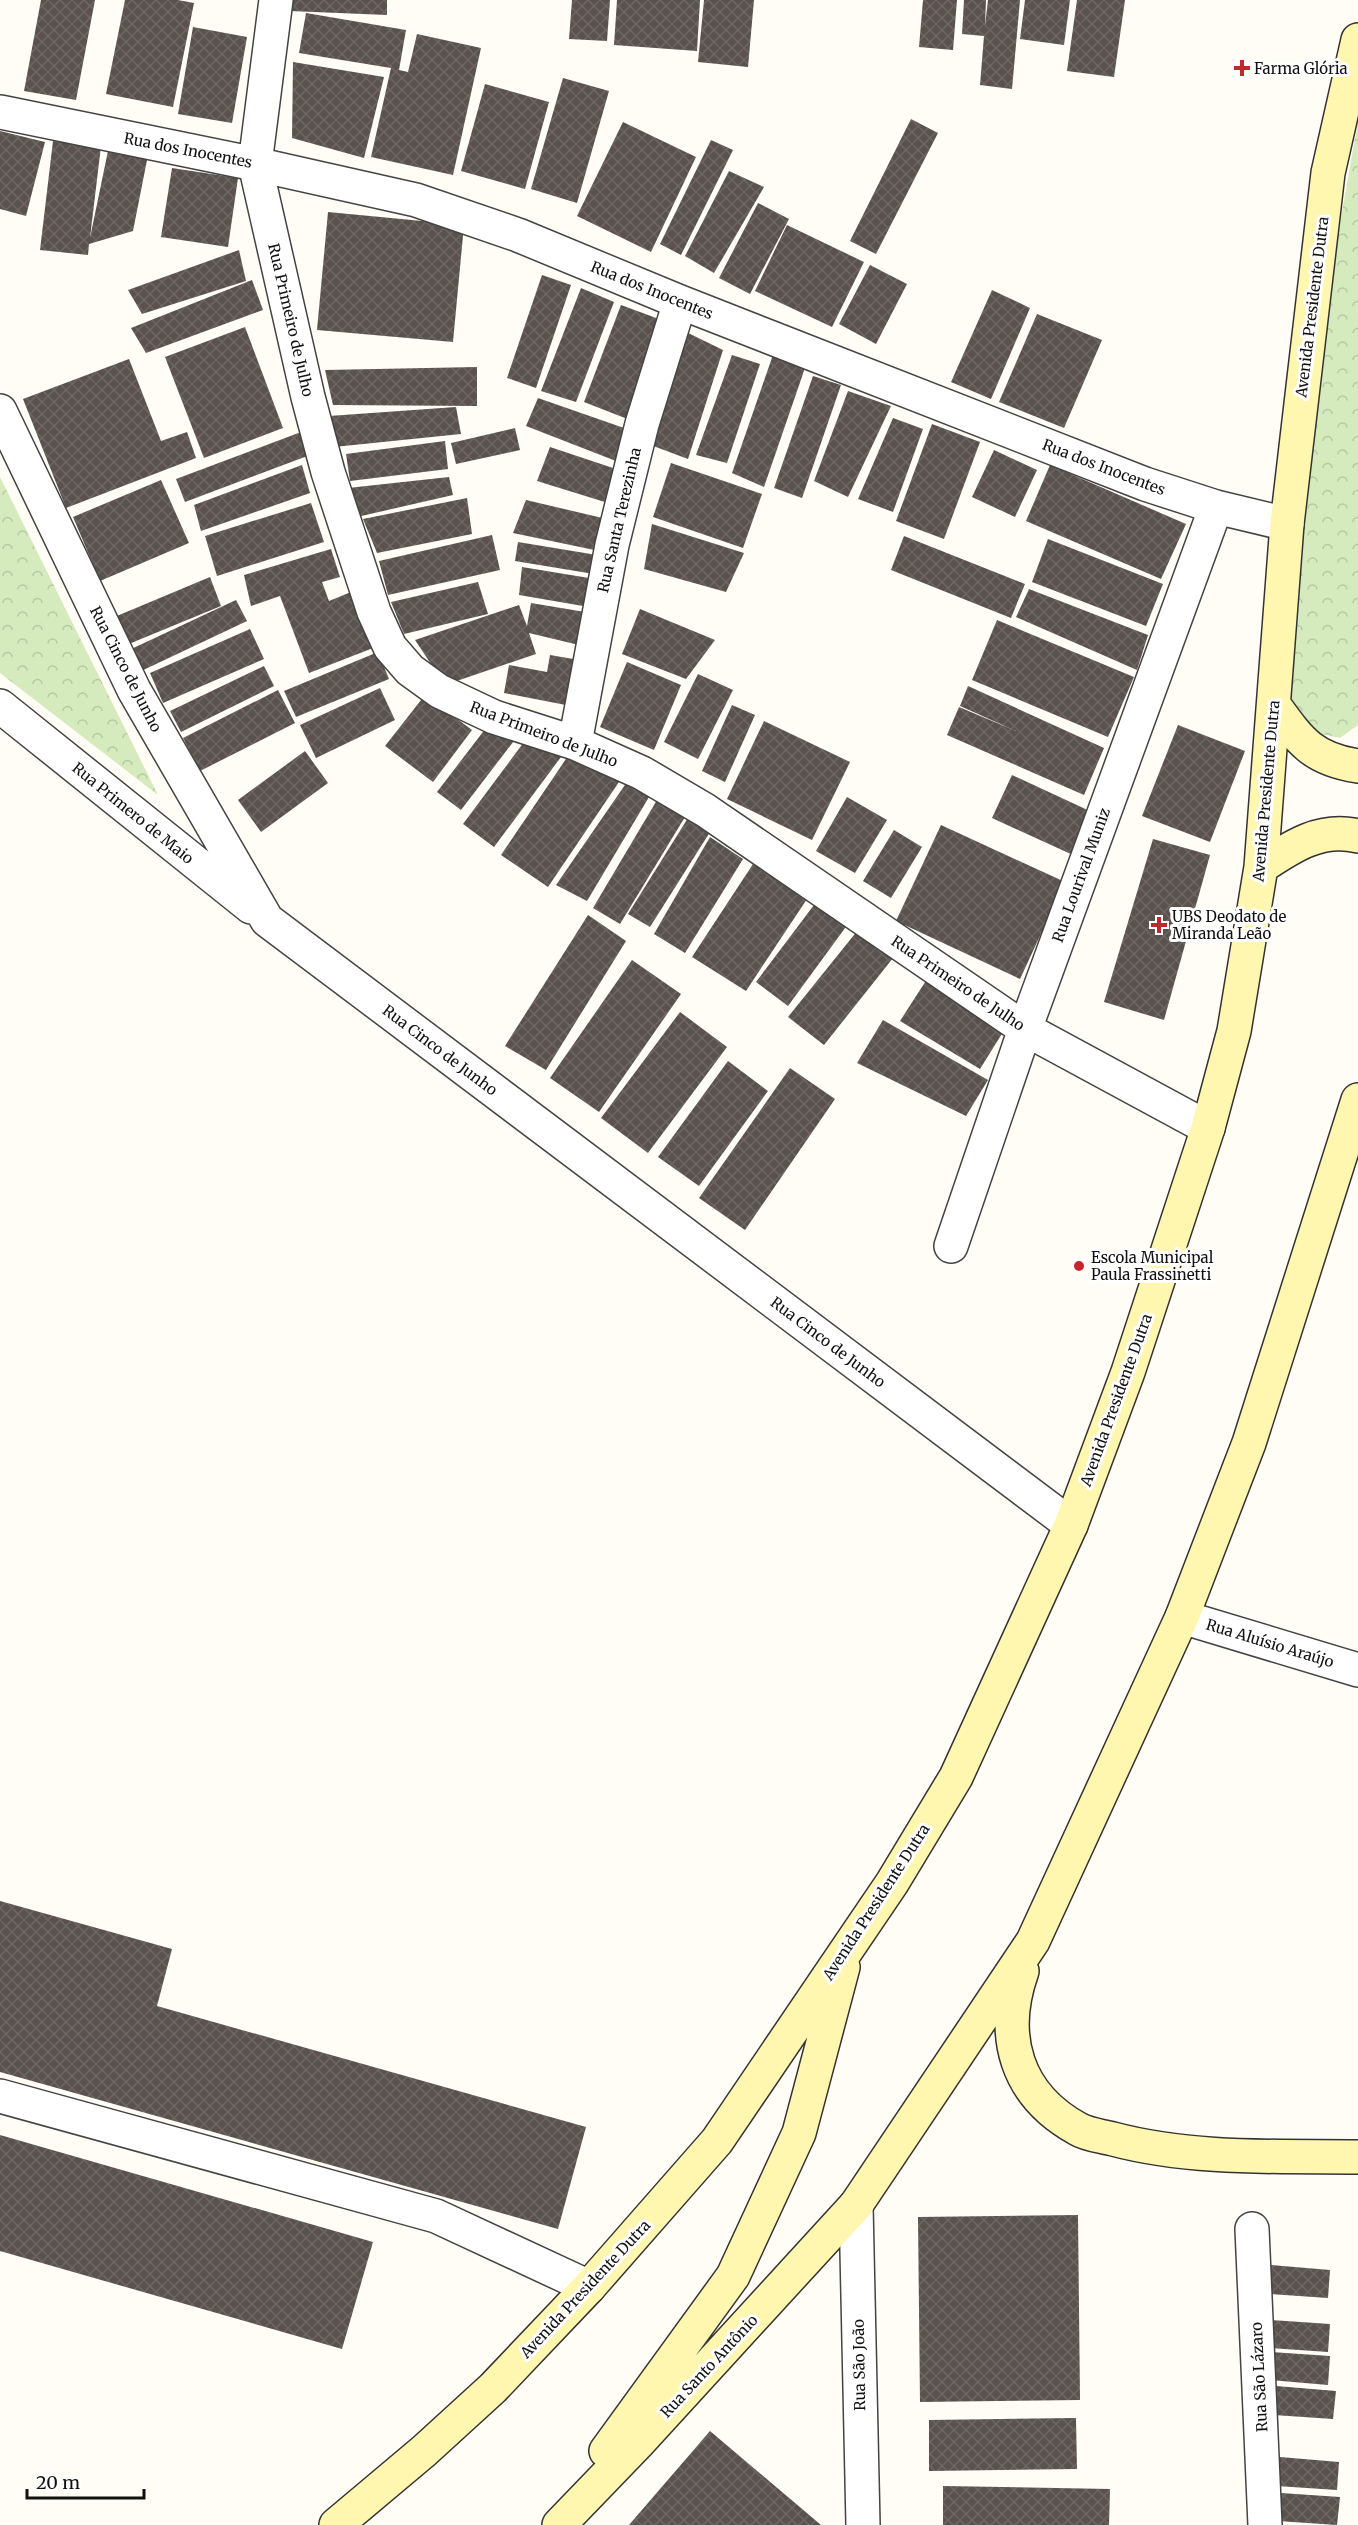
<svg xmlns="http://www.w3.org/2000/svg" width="1358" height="2525" viewBox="0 0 1358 2525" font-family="Merriweather,serif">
<defs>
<pattern id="park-crowns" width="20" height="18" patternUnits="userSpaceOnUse" patternTransform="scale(1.5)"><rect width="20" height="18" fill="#d5ebbd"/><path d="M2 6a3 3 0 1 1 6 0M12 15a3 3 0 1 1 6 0" fill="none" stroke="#b6c8a1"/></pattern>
<pattern id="building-cross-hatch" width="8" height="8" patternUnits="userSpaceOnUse" patternTransform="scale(1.5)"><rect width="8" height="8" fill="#5a524d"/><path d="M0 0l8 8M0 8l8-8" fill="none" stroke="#6d6662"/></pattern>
</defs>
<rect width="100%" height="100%" fill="#fffdf5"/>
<path fill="url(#park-crowns)" d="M1358,121v604l-18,13 -32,-7 -25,-38 28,-305z
M0,477l158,318 -158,-122z"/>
<path fill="url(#building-cross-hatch)" d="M41,0h54l-19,100 -52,-9z
M125,0h53l16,3 -21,104 -67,-13z
M291,0h96v15l-97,-4z
M572,0h38l-3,41 -38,-2z
M617,0h83l-3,51 -83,-6z
M704,0h50l-6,67 -50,-5z
M923,0h34l-4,50 -34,-3z
M964,0h22l-1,26 3,-26h32l-8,89 -32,-4 4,-49 -22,-2z
M1025,0h45l-6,45 -44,-6z
M1077,0h48l-11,77 -47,-6z
M306,13l100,17 -7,40 9,2 9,-38 64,14 -28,127 -82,-18 20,-89 -92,-15z
M193,27l54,10 -15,86 -54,-9z
M293,62l91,15 -20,81 -72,-20z
M563,78l46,13 -32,112 -46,-14z
M485,84l64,18 -24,87 -64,-18z
M911,119l27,14 -62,121 -26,-13z
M623,122l73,35 -45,95 -74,-36z
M0,131l45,11 -19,74 -26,-7z
M711,140l22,10 -52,105 -21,-11z
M53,141l48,5 -11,92 19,-92 39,9 -15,76 -44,13 -1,11 -48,-5z
M172,168l66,10 -10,69 -67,-10z
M729,171l35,16 -50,86 -29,-17z
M758,203l31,16 -39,75 -31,-16z
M328,212l136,13 -11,117 -136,-12z
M787,225l77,37 -32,65 -77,-36z
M239,250l7,31 -104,33 -14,-24z
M870,265l37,19 -31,60 -37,-20z
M542,275l29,10 -35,103 -29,-10z
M252,280l11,30 -117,43 -15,-25z
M581,288l33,14 -38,100 -35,-11z
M992,290l38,18 -39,91 -40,-17z
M621,305l46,17 -37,98 -46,-18z
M1037,314l65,26 -38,88 -65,-26z
M245,327l38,101 -79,30 -39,-101z
M682,330l41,20 -35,109 -40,-15z
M774,352l32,13 -42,122 -32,-14z
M732,355l28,9 -33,99 -31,-8z
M129,359l32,82 26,-9 9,26 -130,50 -43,-109z
M477,367v39l-144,-1 -8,-35z
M813,376l28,9 -39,113 -28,-10z
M848,391l43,15 -43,91 -34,-16z
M538,398l86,30 -8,33 -90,-35z
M456,407l5,27 -127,13 -5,-31z
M893,418l30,11 -30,83 -35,-13z
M932,424l48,18 -36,97 -48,-18z
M515,428l5,22 -64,14 -5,-21z
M309,429l1,26 -125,47 -9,-23z
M445,441l3,28 -98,12 -4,-27z
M550,447l66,22 -8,34 -71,-22z
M994,450l43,20 -22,47 -43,-20z
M671,463l91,31 -19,54 -90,-31z
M302,465l8,28 -109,38 -7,-26z
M1050,465l136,59 -25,55 -135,-58z
M449,477l4,18 -96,22 -9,-29z
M161,480l28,63 -89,38 -27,-64z
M467,498l5,36 -95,19 -14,-34z
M526,500l85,20 -7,32 -91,-19z
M311,503l13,39 -107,34 -12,-40z
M652,524l92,29 -18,39 -82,-23z
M492,535l8,35 -112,25 -9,-34z
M904,536l121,48 -14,34 -120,-48z
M1048,539l115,45 -17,42 -114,-44z
M518,542l85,14 -3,19 -85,-14z
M331,549l9,28 -18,5 7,19 22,-9 22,56 -64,25 -29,-77 -29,10 -7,-31z
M522,567l73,12 -6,28 -70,-12z
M210,577l11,29 -97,40 -12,-28z
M478,582l10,32 -84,20 -13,-32z
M1029,589l119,46 -11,35 -121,-53z
M236,600l11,21 -110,52 -10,-22z
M531,603l60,10 -8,33 -54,-13 7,21 -91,31 -30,-45 104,-35 8,21z
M640,609l75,31 -29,39 -64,-25z
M997,620l137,57 -26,60 -136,-57z
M250,629l14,30 -101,44 -13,-30z
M378,652l11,27 -93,38 -12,-26z
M550,655l29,5 -8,46 -67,-13 5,-28 38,7z
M627,662l54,23 -27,65 -54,-23z
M264,666l10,20 -93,46 -11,-21z
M698,674l35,16 -35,69 -34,-17z
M968,686l136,62 -20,47 -137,-60 12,-28 57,24 -56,-25z
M380,688l15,32 -79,38 -16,-33z
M278,690l17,33 -95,48 -17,-33z
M425,695l47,35 -39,52 -48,-36z
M732,705l23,10 -30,67 -23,-11z
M764,721l86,41 -38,78 -85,-41z
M489,724l31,9 -59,77 -24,-18z
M1178,725l67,26 -35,91 -68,-26z
M530,734l31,23 -67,90 -31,-23z
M572,750l47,32 -71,105 -47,-32z
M305,751l23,32 -67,49 -23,-32z
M1012,775l82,38 -21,42 -81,-37z
M627,782l22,15 -62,104 -31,-16z
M660,795l28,17 -68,112 -27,-16z
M847,797l40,23 -32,53 -39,-22z
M688,818l22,14 -60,95 -22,-13z
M941,825l124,57 -45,97 -124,-58z
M894,830l28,17 -31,51 -28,-17z
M710,837l33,22 -58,94 -31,-19z
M1153,839l57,16 -46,165 -60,-18z
M753,864l54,35 -61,92 -54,-34z
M817,901l31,23 -60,82 -32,-24z
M588,915l38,26 -80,129 -41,-24z
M858,930l35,28 -69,87 -36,-28z
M632,960l49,34 -82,118 -49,-34z
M929,976l79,48 -28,45 -80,-48z
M680,1012l47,35 -79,106 -47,-35z
M883,1020l105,60 -22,36 -109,-53z
M728,1061l40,30 -69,95 -41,-29z
M790,1068l45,31 -90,131 -46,-32z
M0,1901l172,48 -15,57 429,121 -28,102 -558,-157z
M0,2135l373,107 -31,107 -342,-98z
M1078,2215l2,185 -160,2 -2,-185z
M1271,2265l59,5 -2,28 -59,-4z
M1271,2320l59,4 -2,28 -59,-4z
M1271,2352l59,4 -2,29 -59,-5z
M1276,2386l60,5 -3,28 -59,-4z
M1076,2418l1,51 -148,2v-51z
M710,2431l111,94h-192z
M1280,2457l59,5 -2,28 -60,-4z
M943,2486l167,3 -1,36h-166z
M1281,2493l59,4 -3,28 -59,-4z"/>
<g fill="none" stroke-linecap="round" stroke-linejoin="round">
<g stroke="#444" stroke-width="36">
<path id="street" d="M276,0l-21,164 53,233 20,75 46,140 16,35 20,23 29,21 55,26 81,26 67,30 63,37 320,219 183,99
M0,112l255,52 161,36 102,35 162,67 465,182 71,23 71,17
M0,411l134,279 133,230 804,605
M0,706l251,201
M575,743l37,-198 30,-121 38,-122
M951,1246l74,-217 191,-522
M1182,1617l176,53
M0,2096l436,120 153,71
M856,2205l7,320
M1252,2229l13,296"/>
</g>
<g stroke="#333" stroke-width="36">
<path id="secondary" d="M1274,705c26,36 38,54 84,61
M1261,867c30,-20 59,-40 97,-31
M1022,1971c-23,65 -6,124 56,158 10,6 24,7 35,10 79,21 165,17 245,18
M606,2451l127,-175 66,-143 44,-166
M336,2525l88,-74 69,-63 96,-101 128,-146 175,-258 64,-106 115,-252 57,-153 80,-244 26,-97 27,-164 26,-343 41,-351 30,-133
M559,2525l79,-82 218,-238 177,-264 149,-324 67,-174 109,-343"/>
</g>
<use href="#street" stroke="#fff" stroke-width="33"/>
<use href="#secondary" stroke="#fff6b0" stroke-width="33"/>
</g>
<g fill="#c4262e" stroke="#fff" stroke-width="2">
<path d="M1239 59h6v6h6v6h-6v6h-6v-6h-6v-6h6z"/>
<path d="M1156 916h6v6h6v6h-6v6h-6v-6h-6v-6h6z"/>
<circle cx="1079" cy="1266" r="6"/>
</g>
<g text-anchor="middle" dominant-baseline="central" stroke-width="6" stroke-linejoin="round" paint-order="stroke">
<g font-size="15" fill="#111" stroke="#fff" text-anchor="start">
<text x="1254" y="68">Farma Glória</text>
<text x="1172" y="916">UBS Deodato de<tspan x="1172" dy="17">Miranda Leão</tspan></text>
<text x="1091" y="1257">Escola Municipal<tspan x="1091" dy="17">Paula Frassinetti</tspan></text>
</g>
<g font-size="15" fill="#111" stroke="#fff">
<text transform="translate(188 150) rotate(11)">Rua dos Inocentes</text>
<text transform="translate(652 290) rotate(22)">Rua dos Inocentes</text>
<text transform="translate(1312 307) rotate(-83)">Avenida Presidente Dutra</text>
<text transform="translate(291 320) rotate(77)">Rua Primeiro de Julho</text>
<text transform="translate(1104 467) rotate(21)">Rua dos Inocentes</text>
<text transform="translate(619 520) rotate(-77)">Rua Santa Terezinha</text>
<text transform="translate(126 669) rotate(63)">Rua Cinco de Junho</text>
<text transform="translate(544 734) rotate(21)">Rua Primeiro de Julho</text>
<text transform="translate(1266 791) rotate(-85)">Avenida Presidente Dutra</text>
<text transform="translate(133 813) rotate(39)">Rua Primero de Maio</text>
<text transform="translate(1081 875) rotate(-70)">Rua Lourival Muniz</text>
<text transform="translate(958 983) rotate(34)">Rua Primeiro de Julho</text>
<text transform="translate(440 1050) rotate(37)">Rua Cinco de Junho</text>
<text transform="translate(828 1342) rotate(37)">Rua Cinco de Junho</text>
<text transform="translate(1116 1400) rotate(-70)">Avenida Presidente Dutra</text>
<text transform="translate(1270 1643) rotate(17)">Rua Aluísio Araújo</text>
<text transform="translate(876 1902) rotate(-57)">Avenida Presidente Dutra</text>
<text transform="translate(585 2289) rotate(-47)">Avenida Presidente Dutra</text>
<text transform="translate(859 2365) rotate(-91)">Rua São João</text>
<text transform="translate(709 2366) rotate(-47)">Rua Santo Antônio</text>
<text transform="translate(1259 2377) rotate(-93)">Rua São Lázaro</text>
</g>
</g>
<path d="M27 2489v9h117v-9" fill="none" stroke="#111111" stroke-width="3"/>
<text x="36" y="2489" font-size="18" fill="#111111" stroke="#ffffff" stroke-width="4.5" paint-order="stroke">20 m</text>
</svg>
